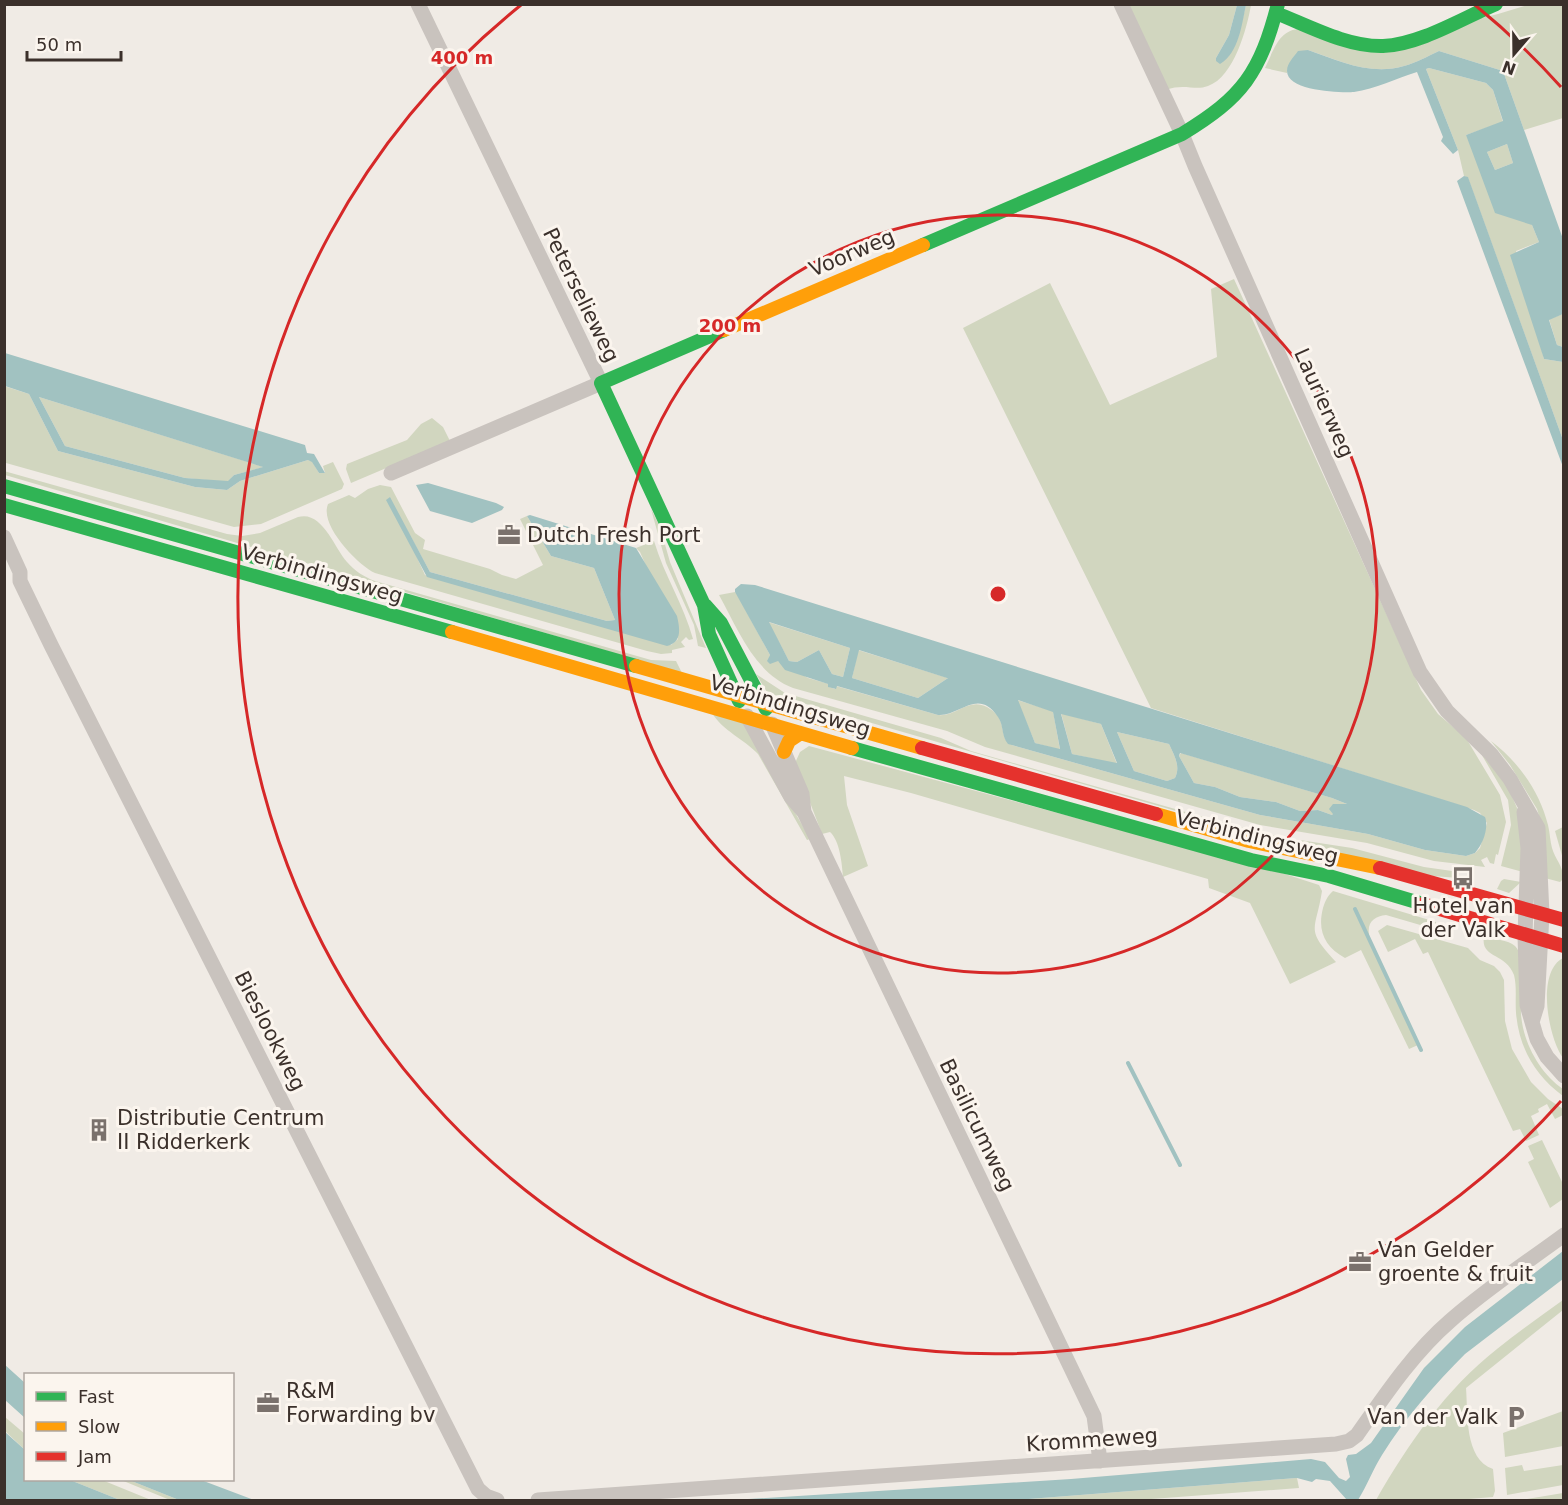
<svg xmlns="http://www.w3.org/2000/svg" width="1568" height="1505" viewBox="0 0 1568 1505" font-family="'DejaVu Sans',sans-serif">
<rect width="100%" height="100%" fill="#f0ebe5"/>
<path fill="#d1d6bf" d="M1129,5h108l-8,30 -13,23 12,-1 10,-19 8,-33h5c-4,23 -17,72 -43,81 -13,5 -24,-3 -42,4z
M1528,5h35v113l-39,12 -21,-59 -64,-20c-11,5 -23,12 -35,15 -34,10 -64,-5 -96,-16l-20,18 -1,5 -22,-5c8,-16 13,-37 33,-39l59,19 141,-34z
M1429,68l57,15 7,7 10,32 -37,13 66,90 7,17 -23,9 28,108 19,3v78l-95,-262 -4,-2 -6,-26 -32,-81z
M1507,144l6,19 -18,7 -8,-18z
M1234,279l187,411 17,24 28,24 34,57 6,27 -8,33 -2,-1 -2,10 -4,-1 -3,-6 -6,3 4,7 -51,-6 -67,-18 -107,-18 -275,-78 -38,-16 -154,-43c-39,-15 -55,-59 -74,-93l16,-3 3,4 32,59 -2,6h10l30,17 21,6v3l6,2 1,-3 102,29c18,2 30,-18 49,-8 5,3 11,7 13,13 5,12 1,22 15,26l245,69 108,19 57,16 41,6 9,-3 5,-5 7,-25 -7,-10 -6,-3 -323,-102 -188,-380 87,-45 60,122 107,-48 -6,-68z
M1563,314v33l-6,-2 -8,-26z
M4,386l25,8 29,57 137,36 32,3 13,-9 68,-21 4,1 7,12h6l-2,-7 10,-4 11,22 -2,5 -81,35 -27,3 -228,-64 -2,-1z
M39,397l225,70 -30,8 -6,7 -43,-4 -120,-32z
M432,418l11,9 7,14 -99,42 -5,-14 1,-5 60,-24 14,-16z
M4,471l223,63 15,2 18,-3 38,-16c24,-7 36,30 49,45 8,9 17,15 28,19l276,79 25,1 6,12 -677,-198z
M380,485l11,2 24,46 10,7 -2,9 67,20 12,6 14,4 27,-14 -23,-46 7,-3 24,40 43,12 21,52 -8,1 -177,-49 -41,-75 36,78 246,70 7,-6 -38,-87 -4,-4 18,-7c10,34 30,64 39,98l-4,1 -3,-3 -5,5 4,5 -13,3v3l-11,1 -14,-3 -272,-78c-17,-8 -56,-48 -47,-69l21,-9 6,3 13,-9z
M651,509l9,18 10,35 36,86 -8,-2 -4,-21 -28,-62z
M768,622l82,26 -7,29 -11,-3 -13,-24 -22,12 -8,-1z
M858,650l90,28 -30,20 -66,-20z
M756,674l29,19 156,45 30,13 264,75 45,11 72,11 72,19 35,5 -1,6 -25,-2 -143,-32 -515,-149 -8,-3z
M1017,700l36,11 7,39 -25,-7z
M712,713l32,9 66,117 -3,1 -49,-86c-14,-15 -35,-23 -46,-41z
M1061,713l40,11 16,40 -45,-10z
M1117,732l52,12c5,11 12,22 6,34l-8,3 -33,-10z
M1491,741c27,20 49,51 57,84 2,8 2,16 4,23 3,11 12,19 11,31l-3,3 -15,-4 -4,-56 -4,-13 -27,-44z
M809,746l476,128 34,11 3,6c-6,40 -18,37 14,71l-46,22 -40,-81 -41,-15 -1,-9 -297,-86 -67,-17 3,29 21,61 -25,11c-1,-13 -3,-36 -13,-45l-8,2 -27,-71 5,-11z
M1479,750l29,37 12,28 3,57 -22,-6 10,-41 -3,-25z
M1181,753l151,45 15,6h-14l1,10 -2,1 -14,-5 -18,1 -24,-9 -36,-5 -25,-10 -21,-4 -15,-27z
M1563,827h1l-1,32 -8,-28z
M1504,879l17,3 -12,11 -12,-4 4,-8z
M1333,891l103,31 -2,7 -48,-14c-11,1 -19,7 -17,19h-2l51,111 -9,4 -48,-99 -16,8c-20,-11 -28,-27 -22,-50 2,-6 4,-12 10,-17z
M1387,925l81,23 12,12 14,6 6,6 4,8 1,41 7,28 19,33 17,17 15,10v6l-8,4 -8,-15 -9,5 1,3 -8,4 8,19 -13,6 -6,-12 -7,2 -85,-179 -5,2 -8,-15 -27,13 -10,-21z
M1484,936c8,3 25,4 31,10 13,13 5,51 6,68 2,29 19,59 42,75v7c-28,-21 -44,-48 -47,-83 -1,-13 1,-26 -2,-38 -9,-23 -34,-16 -30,-39z
M1563,958h1l-1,100c-15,-21 -27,-86 0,-100z
M1542,1140l21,44v15l-13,9 -22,-46 6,-3 -6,-13z
M1563,1300v10l-97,78c2,25 -2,71 27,81l2,22 -2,6 -36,3h-81c32,-56 70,-111 121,-151 21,-17 44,-33 66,-49z
M1563,1411v35l-58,11 -2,-24z
M5,1417l20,17v16l-20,-19z
M1522,1465l2,6 39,-6v20l-56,10 -2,-27z
M1297,1478l2,10 -161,12h-123z
M70,1480h32l49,20h-31z
M121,1480h8l50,20h-9z
M1563,1493v7h-42z"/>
<path fill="#a1c2c1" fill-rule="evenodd" d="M1237,5h9c-4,18 -7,48 -26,59l-4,-3v-3l13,-23z
M1308,50c31,11 63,26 96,16 12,-3 24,-10 35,-15l64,20 60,168v75l-14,6 8,25 6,2v15l-19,-3 -34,-104 29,-13 -7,-17 -37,-12 -29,-78 37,-14 -10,-31 -7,-7 -57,-15 -3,1 32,81 -5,4 -12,-13 2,-4 -26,-65c-20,6 -42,17 -63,20 -14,1 -67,-1 -67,-21 0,-8 7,-14 11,-20zM1507,144l6,19 -18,7 -8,-18z
M1464,176l4,1 95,263v27l-106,-286z
M5,353l300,92 2,8 7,1 11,19h-6l-7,-11 -4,-2 -68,21 -13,9 -32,-3 -137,-36 -29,-57 -24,-8zM39,397l224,70 -29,8 -6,6 -43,-3 -120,-32z
M428,483l68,20 8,4 -2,3 -30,13 -42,-12 -14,-26z
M390,497l40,75 177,49 8,-1 -21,-52 -43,-12 -24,-40 3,-1 106,33 41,68c3,13 5,26 -10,30l-240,-69 -41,-77z
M741,584l14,1 712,222 18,10c4,11 -2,27 -10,36l-9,3 -41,-6 -57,-16 -108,-19 -252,-71c-7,-8 -4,-19 -10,-27 -20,-30 -39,0 -60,-2l-101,-29 -1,3 -8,-2v-3l-43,-14 -7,-9 -8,3 -3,-3 3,-6 -35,-63v-3zM769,622l81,26 -7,29 -11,-3 -13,-24 -22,12 -8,-1zM859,650l88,28h1l-30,20 -66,-20zM1018,700l35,12 7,37 -25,-6zM1061,714l40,10 16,39 -45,-9zM1117,732l52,12c5,11 12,22 6,34l-8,3 -33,-10zM1180,753l152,45 15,6h-14l-4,5 4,5 -1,1 -14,-5 -18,1 -24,-9 -36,-5 -25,-10 -21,-4 -15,-27z
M1563,1251v28l-98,75c-30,30 -60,64 -83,101 -9,14 -15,31 -24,45h-11l-17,-19 -14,-2 -4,3 -15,-4 -282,22h-283l339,-21 240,-20 14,3 14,16 7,3 4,-4 -4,-18 2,-4 8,-1 15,-11 53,-75 41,-41z
M4,1364l21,19v35l-20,-18z
M4,1431l21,19 1,30h44l50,20h-115z
M129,1480h72l53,20h-75z"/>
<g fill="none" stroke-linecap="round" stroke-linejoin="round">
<path stroke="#a1c2c1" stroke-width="4" d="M1355,909l66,141
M1128,1063l52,102"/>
<path stroke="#c9c3be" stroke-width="15" d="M1121,4l61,130 13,32 225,506 27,39 44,43 19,25 28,49 4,86 -5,92 -5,16
M391,473l210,-90 -183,-379
M4,537l16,35v9l31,64 427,844 8,7 11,4
M747,716l44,81 13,15 290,604 6,45
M772,724l30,70 2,18
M1524,812l4,36 -3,87 2,70 10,34 10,18 17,19
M538,1500l798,-56 13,-3 8,-6c28,-40 56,-82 93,-114 36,-32 76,-58 114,-86"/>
<path stroke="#30b455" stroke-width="14" d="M1276,13c33,13 71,34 107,33 36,-1 80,-28 113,-42
M923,245l259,-111c61,-37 78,-61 96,-130
M724,330l-123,53 103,222 5,29 30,67
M4,486l632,180
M4,505l448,127
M705,605l16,18 45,86
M852,748l399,112 78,16 94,28"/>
<path stroke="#ff9f0a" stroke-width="14" d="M724,330l199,-85
M452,632l400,116
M636,666l286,82
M784,752l5,-11 12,-8
M1156,814l93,27 131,27"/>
<path stroke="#e5322d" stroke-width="14" d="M922,748l234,66
M1380,868l184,52
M1423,904l141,42"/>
</g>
<g fill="none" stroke="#d62828" stroke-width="3">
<circle cx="998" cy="594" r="379"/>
<path d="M1561 1101A758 758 0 1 1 521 5M1475 5A758 758 0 0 1 1561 87"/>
</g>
<defs>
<g id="office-bare" transform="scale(1.8)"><path d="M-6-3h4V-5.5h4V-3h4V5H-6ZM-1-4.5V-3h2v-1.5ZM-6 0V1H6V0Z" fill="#7a716c" stroke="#fbf5ee" stroke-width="2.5" paint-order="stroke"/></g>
<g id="bus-bare" transform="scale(1.8)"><path d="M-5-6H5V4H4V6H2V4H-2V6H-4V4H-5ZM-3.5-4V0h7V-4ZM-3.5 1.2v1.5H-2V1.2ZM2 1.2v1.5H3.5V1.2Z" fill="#7a716c" stroke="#fbf5ee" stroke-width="2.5" paint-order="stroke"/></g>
<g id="building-bare" transform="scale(1.8)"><path d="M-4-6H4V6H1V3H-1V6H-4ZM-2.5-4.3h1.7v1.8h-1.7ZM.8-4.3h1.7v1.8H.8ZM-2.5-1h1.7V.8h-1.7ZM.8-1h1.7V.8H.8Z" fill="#7a716c" stroke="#fbf5ee" stroke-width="2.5" paint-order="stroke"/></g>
<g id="parking-bare" transform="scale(1.8)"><path d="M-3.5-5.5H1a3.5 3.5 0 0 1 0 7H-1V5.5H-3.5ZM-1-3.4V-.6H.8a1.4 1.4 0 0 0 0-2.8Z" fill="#7a716c" stroke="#fbf5ee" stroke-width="2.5" paint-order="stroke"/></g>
</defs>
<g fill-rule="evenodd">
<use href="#office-bare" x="509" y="535"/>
<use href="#bus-bare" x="1463" y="878"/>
<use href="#building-bare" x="99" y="1130"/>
<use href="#office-bare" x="1360" y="1262"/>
<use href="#office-bare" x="268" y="1403"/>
<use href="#parking-bare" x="1516" y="1417"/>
</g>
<g text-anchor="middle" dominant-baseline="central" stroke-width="6" stroke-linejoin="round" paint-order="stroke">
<g font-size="21" fill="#3b302b" stroke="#fbf5ee">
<text transform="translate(852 253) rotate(-23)">Voorweg</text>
<text transform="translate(581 295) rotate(64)">Peterselieweg</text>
<text transform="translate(1324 403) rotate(66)">Laurierweg</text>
<text transform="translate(322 574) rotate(16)">Verbindingsweg</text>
<text transform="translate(790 706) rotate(17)">Verbindingsweg</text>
<text transform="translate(1257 837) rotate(14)">Verbindingsweg</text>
<text transform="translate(270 1031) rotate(63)">Bieslookweg</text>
<text transform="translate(977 1125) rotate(64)">Basilicumweg</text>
<text transform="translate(1092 1440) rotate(-4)">Krommeweg</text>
</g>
<g font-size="21" fill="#3b302b" stroke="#fbf5ee" text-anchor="start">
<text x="527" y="535">Dutch Fresh Port</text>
<text x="1463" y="906" text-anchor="middle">Hotel van<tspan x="1463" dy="24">der Valk</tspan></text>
<text x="117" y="1118">Distributie Centrum<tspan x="117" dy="24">II Ridderkerk</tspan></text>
<text x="1378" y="1250">Van Gelder<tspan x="1378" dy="24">groente &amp; fruit</tspan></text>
<text x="286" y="1391">R&amp;M<tspan x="286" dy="24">Forwarding bv</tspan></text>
<text x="1498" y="1417" text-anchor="end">Van der Valk</text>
</g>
</g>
<circle cx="998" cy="594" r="9" fill="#d62828" stroke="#fbf5ee" stroke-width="3"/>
<g font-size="18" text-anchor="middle" font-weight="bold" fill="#d62828" stroke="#fbf5ee" stroke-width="6" stroke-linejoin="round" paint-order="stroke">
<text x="462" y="64">400 m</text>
<text x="730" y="332">200 m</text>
</g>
<rect width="1568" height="1505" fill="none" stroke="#3b302b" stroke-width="12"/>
<rect x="24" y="1373" width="210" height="108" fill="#fbf5ee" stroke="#aea6a0" stroke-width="1.5"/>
<rect x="36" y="1392" width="30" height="9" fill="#30b455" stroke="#aea6a0" stroke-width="1.5"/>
<text x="78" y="1403" font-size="18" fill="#3b302b">Fast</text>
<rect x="36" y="1422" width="30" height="9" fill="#ff9f0a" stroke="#aea6a0" stroke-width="1.5"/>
<text x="78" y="1433" font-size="18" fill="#3b302b">Slow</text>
<rect x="36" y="1452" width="30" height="9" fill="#e5322d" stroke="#aea6a0" stroke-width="1.5"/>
<text x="78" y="1463" font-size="18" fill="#3b302b">Jam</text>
<g transform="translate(1514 54) rotate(200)" stroke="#fbf5ee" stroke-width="4.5" paint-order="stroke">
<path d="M0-4.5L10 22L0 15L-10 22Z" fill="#3b302b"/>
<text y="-9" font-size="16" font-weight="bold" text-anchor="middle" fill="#3b302b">N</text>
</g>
<path d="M27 51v9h94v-9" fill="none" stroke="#3b302b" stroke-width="3"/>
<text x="36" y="51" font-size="18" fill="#3b302b" stroke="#fbf5ee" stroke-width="4.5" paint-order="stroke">50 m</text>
</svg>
